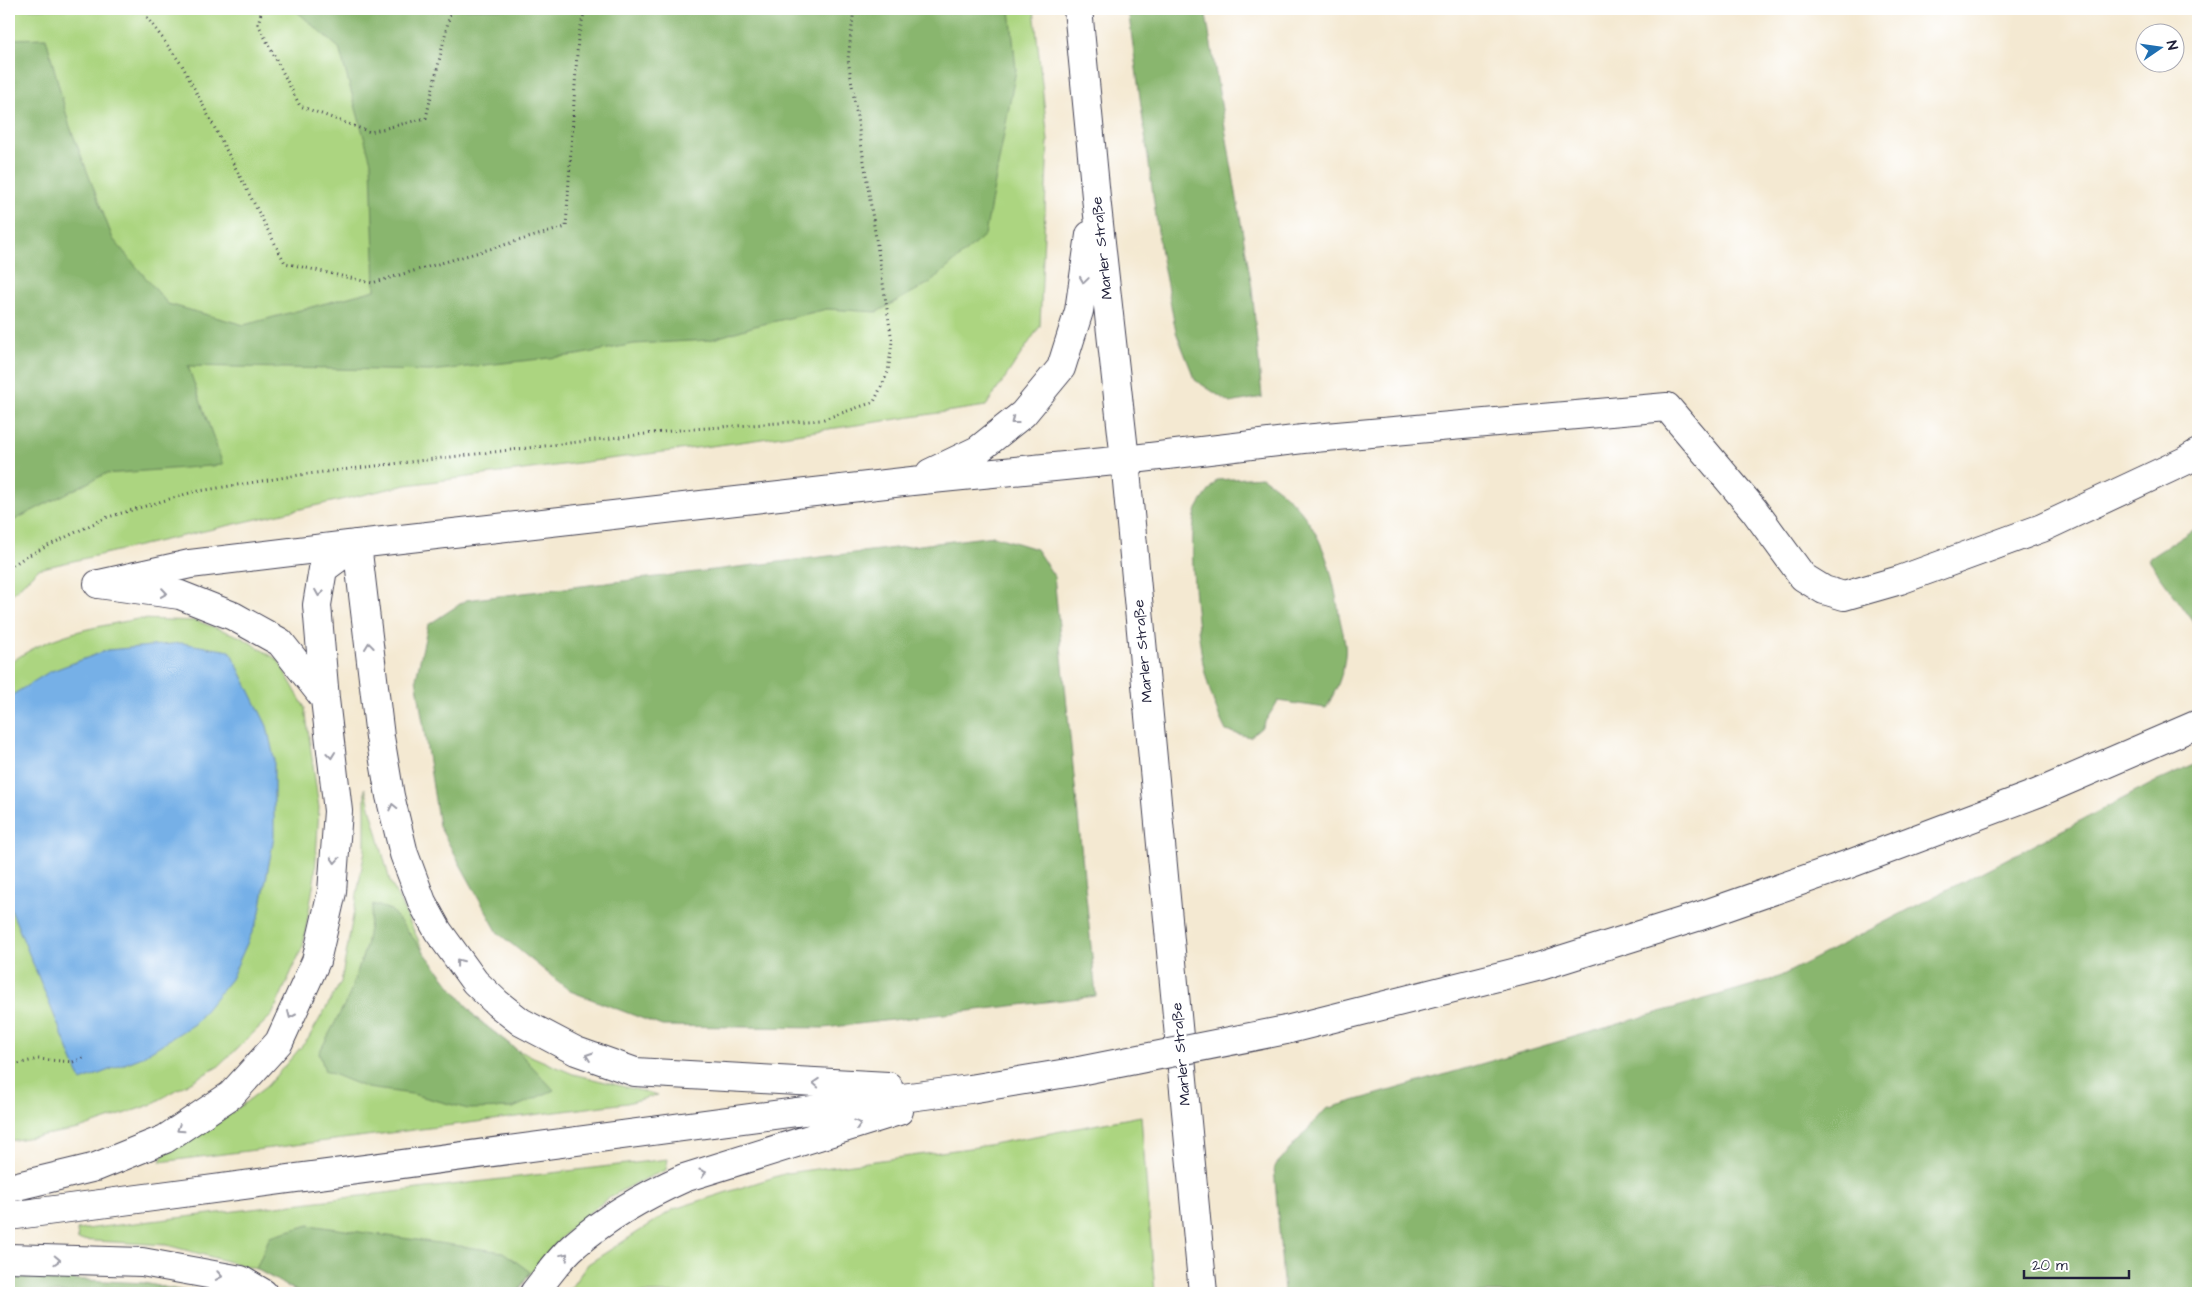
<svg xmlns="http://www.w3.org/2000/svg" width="2207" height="1302" viewBox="0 0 2207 1302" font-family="'Architects Daughter',sans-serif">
<rect width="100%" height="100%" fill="#fff"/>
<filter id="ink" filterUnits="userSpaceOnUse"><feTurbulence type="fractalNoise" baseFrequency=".02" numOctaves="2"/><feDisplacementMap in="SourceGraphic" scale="10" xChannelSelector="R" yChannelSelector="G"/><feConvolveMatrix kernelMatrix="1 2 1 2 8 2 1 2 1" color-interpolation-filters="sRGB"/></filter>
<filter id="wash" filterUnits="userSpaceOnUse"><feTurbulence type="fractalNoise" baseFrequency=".0096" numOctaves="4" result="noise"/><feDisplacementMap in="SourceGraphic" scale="20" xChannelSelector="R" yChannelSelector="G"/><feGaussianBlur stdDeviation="1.12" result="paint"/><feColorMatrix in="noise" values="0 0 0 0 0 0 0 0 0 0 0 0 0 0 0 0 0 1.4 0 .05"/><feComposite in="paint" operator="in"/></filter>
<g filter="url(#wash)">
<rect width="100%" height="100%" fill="#f4e9d2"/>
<path fill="#acd580" stroke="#677c5e" d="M9,9h1025l14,132 -8,185 -54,80 -252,37 -328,42 -368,84 -29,28z
M138,619l59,2 44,16 37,23 27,48 14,100 -4,67 -12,71 -31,69 -53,51 -69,39 -71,24 -70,12v-477c39,-30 82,-36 129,-45z
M365,788l25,93 37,77 49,60 41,32 56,24 85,21 -31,8 -467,59 5,-12 52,-26 50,-38 41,-47 33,-57 24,-132z
M1141,1116l14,177h-588l21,-29 86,-55 113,-36 190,-26z
M668,1159l-2,11c-16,7 -34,14 -49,23 -40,25 -75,61 -100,100h-217l-44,-24 -89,-24 -89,-5 -1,-10z"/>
<path fill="#89b66e" stroke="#566c54" d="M294,9h716l6,61 -31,165 -54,47 -54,30 -50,-3 -72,17 -45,14 -76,4 -57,11 -147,16 -242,-5 35,99 -118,9 -87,44 -9,7v-486l37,-1 23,86 44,115 55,65 76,21 131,-35 -4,-128 -32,-114z
M1128,9h77l47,279 10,109 -32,6 -35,-23 -19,-48 -15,-78z
M1262,477c53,35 68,77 77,137 2,13 8,29 6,42 -2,20 -9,35 -19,52l-48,-7 -17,27 -11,9 -24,-6c-9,-18 -16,-38 -21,-58 -7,-30 -19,-137 -8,-164 5,-10 14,-20 20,-29z
M2198,526v102l-50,-69z
M994,536l42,13 18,27 42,420 -272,32 -162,-2 -92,-35 -72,-58 -59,-107 -23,-148 12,-53 38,-25z
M2198,763v75l-6,4 6,12v439h-914l-10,-126 52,-58 451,-131 376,-195z
M373,904l18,6 85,108 41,32 37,40 -41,18 -45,1 -56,-15 -45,-6 -42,-17 -6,-18 30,-57 17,-50z
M309,1225l194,27 27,20 -13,21h-217l-44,-24 14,-33z
M9,1276l135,7 50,10h-185z"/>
<path fill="#76b0e7" stroke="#4c6991" d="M182,643l48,8 37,75 7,32v79l-15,80 -28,62 -37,45 -54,34 -59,23 -72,-176v-208l40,-25 59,-22z"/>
</g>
<g filter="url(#ink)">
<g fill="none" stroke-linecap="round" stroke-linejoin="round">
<g stroke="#424052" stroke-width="30">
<path id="minor" d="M1125,460l178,-21 364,-32 87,103 49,67 21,13 20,6 56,-16 142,-52 143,-67 13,-8
M100,584l90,-20 167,-20"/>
</g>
<g stroke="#424052" stroke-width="30">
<path id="major" d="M1078,9l18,188 29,263 78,833
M930,473l48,-23 45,-36 38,-46 18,-57 11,-76
M357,544l23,193 10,59 14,58 18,48 16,29 37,51 22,21 24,19 55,29 59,21 253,14
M98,584l82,11 53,21 47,26 45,57
M1286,1030l255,-64 156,-49 155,-54 186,-70 160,-69
M9,1188l87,-21 69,-28 66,-44 48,-53 37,-81 16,-69 6,-81 -13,-112 -8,-94 6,-36 34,-25 555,-63 213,-21
M9,1216l961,-127 109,-18
M9,1258l133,4 99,18 22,13
M534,1293c13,-16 26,-36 42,-49 32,-28 70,-49 108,-66l215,-67"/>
</g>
<path stroke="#424052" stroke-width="3" stroke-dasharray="1 4" stroke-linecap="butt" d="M141,9l41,56 103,198 87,20 194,-56 12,-189 7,-29
M262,9l-4,15 42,82 70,26 56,-14 25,-109
M9,568l16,-11 80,-39 88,-26 106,-17 380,-45 142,-10 53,-18 14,-30 4,-31 -44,-282 6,-50
M9,1066l29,-7 35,3 13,-5"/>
<use href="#minor" stroke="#fff" stroke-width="28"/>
<use href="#major" stroke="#fff" stroke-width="28"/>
<g stroke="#424052" stroke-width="30" stroke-linecap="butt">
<path id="major-bridge" d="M1079,1071l207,-41"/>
</g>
<use href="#major-bridge" stroke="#fff" stroke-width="28"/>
</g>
<defs><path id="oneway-chevron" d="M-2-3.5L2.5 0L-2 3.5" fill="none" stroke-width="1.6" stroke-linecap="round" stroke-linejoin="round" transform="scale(1.25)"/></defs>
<g stroke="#9c9ca7">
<use href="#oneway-chevron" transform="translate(1084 280) rotate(98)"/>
<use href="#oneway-chevron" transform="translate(1014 421) rotate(142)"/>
<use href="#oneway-chevron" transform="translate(164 593) rotate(8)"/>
<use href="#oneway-chevron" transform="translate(319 593) rotate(99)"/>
<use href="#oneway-chevron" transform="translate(369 646) rotate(-97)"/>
<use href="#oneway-chevron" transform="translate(331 755) rotate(84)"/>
<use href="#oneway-chevron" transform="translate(393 807) rotate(-103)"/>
<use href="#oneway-chevron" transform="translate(335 860) rotate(94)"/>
<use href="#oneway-chevron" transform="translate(459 962) rotate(-128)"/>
<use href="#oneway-chevron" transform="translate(291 1015) rotate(114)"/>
<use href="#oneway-chevron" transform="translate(589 1056) rotate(-160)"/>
<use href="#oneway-chevron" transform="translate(816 1083) rotate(-176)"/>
<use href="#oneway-chevron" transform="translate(858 1124) rotate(-17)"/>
<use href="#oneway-chevron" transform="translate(180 1129) rotate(147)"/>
<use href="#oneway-chevron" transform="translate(703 1173) rotate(-17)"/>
<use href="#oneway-chevron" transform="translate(565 1256) rotate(-50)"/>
<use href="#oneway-chevron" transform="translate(57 1260) rotate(2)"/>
<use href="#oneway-chevron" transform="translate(219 1276) rotate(10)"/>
</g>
</g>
<g text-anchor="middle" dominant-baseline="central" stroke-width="5" stroke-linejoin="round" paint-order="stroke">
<g font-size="15" fill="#22223b" stroke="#fff">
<text transform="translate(1102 248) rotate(-96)">Marler Straße</text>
<text transform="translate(1143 651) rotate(-95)">Marler Straße</text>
<text transform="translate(1181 1054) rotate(-95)">Marler Straße</text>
</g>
</g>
<rect width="2207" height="1302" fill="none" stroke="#fff" stroke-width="30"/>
<g transform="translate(2160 48) rotate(77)"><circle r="24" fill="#ffffff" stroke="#a7a7b1"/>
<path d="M0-4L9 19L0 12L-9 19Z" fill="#1f6fb2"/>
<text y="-8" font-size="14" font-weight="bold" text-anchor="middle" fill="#22223b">N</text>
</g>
<path d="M2024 1270v8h105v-8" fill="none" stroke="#22223b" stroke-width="2.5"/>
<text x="2032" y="1270" font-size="15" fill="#22223b" stroke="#ffffff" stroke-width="4" paint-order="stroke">20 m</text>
</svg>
